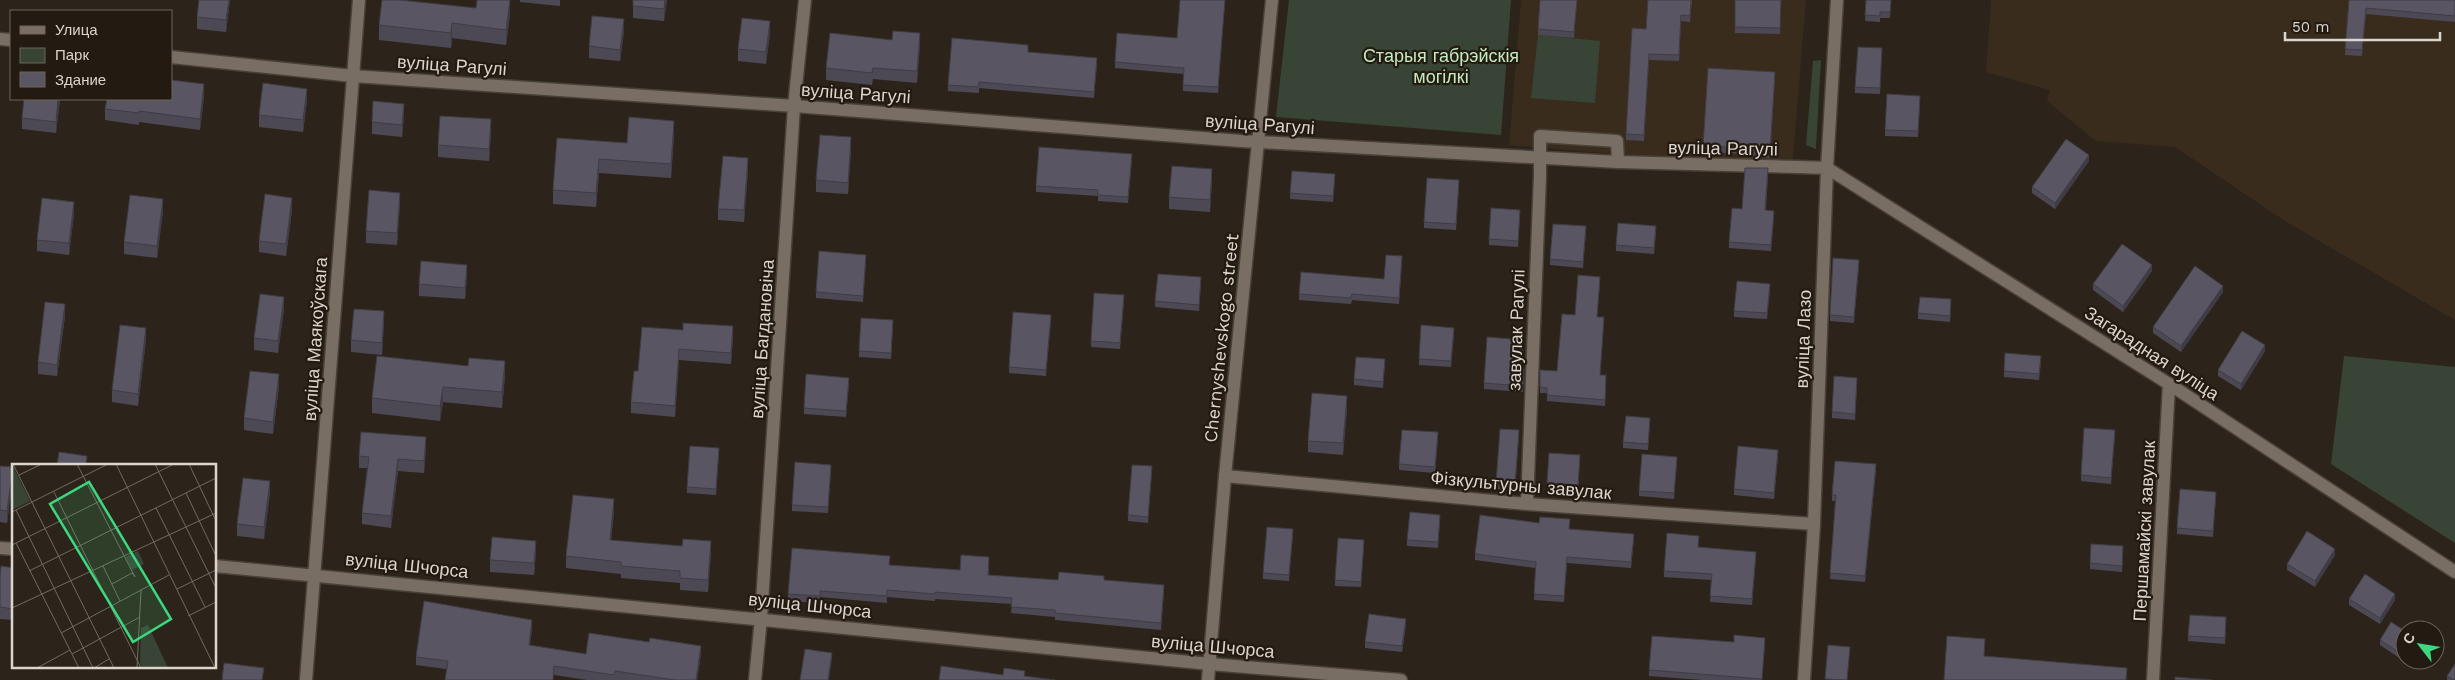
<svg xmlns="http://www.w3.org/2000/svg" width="2455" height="680" viewBox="0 0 2455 680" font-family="'Work Sans',sans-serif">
<rect width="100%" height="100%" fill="#2c241a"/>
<path fill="#392c1d" d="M1521,0h285l-14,169 -283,-24z
M1991,0h464v320l-170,-99 -110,-74 -79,-6 -49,-40 3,-11 -64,-18z"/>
<path fill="#384536" d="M1289,0h222l-10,135 -225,-18z
M1538,35l62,6 -5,62 -64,-5z
M1821,60l-5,86v3l-10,-4 7,-84z
M2344,356l111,11v176l-124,-79z"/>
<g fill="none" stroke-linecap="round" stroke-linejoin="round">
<g stroke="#484139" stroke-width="15">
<path id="pedestrian" d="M1618,162l180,5"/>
</g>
<g stroke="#484139" stroke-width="15">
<path id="minor" d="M0,39l11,1
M171,57l182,19 441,30 447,35 377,21 -1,-21 -77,-5v40l-13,328
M1798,167l29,1 -13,356 -10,156
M1225,476l302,28 287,20
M0,548l14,1
M215,566l995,98 191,16
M306,680l53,-680
M755,680l6,-62 33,-512 11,-106
M2153,680l16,-296"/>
</g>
<g stroke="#484139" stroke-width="15">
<path id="tertiary" d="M1837,0l-10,168 342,216 286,188"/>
</g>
<g stroke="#484139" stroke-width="15">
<path id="secondary" d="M1208,680l17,-204 47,-476"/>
</g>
<use href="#pedestrian" stroke="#796e63" stroke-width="12"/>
<use href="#minor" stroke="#796e63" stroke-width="12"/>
<use href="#tertiary" stroke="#796e63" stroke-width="12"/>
<use href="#secondary" stroke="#796e63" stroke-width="12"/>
</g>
<path fill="#4d4954" d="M199,0h31l-4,32 -29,-3v-12z
M520,0h40v6l-40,-4z
M633,0h34l-3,21 -31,-3z
M1225,0l-7,93 -35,-2v-17l-68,-6v-6l62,-24z
M1577,0l-3,38 -36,-3v-6z
M1648,0h44l-2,22 -9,-1 -2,40 -30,-1 -5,81 -18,-1v-6l20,-105z
M1735,0h46l-1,34 -45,-1z
M1866,0h25l-1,18h-10v4l-15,-1z
M2349,0h106v22l-89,-8 -4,42 -17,-1z
M510,14l-4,31 -54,-7 -1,10 -72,-8v-15z
M624,31l-4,30 -31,-3v-12z
M770,33l-4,31 -28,-3v-12z
M920,44l-3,39 -44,-4 -1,6 -46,-5v-12z
M1882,48l-2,46 -25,-1v-6z
M1028,52l69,12 -3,34 -115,-10v5l-31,-2v-6z
M1775,78l-5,80 -24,-1v-3l-43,-2v-6z
M204,96l-4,34 -61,-8v3l-34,-5v-11z
M24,99h36l-4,34 -34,-4v-11z
M307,100l-4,32 -44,-5v-12z
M1920,102l-2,35 -33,-1v-6z
M404,115l-2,22 -30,-3v-12z
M491,131l-2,30 -51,-4v-12z
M674,135l-3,43 -72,-5 -3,34 -43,-3v-14l4,-52 70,5z
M851,149l-3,45 -32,-2v-12z
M1132,160l-4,43 -30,-2v-5l-62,-4v-6z
M2089,161l-34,48 -23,-16v-6z
M748,170l-4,52 -26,-2v-11z
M1768,174l-2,36 8,7 -3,34 -42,-3v-6l13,-33z
M1335,180l-2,22 -43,-3v-6z
M1212,181l-2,31 -41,-3v-12z
M1459,186l-3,44 -32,-2v-6z
M400,204l-3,41 -31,-2v-12z
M292,210l-6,46 -27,-4v-11z
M163,211l-6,47 -33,-4v-12z
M74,214l-5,41 -32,-4v-11z
M1520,216l-2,31 -29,-2v-6z
M1586,232l-3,36 -33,-3v-6z
M1656,232l-2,22 -38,-3v-6z
M866,261l-3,41 -47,-4v-6z
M1402,262l-3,42 -47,-4 -1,4 -52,-4v-6l85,-15z
M1859,265l-5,58 -24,-2v-6z
M2152,271l-29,41 -30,-22v-6z
M467,276l-2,23 -46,-3v-12z
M1201,283l-2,28 -44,-4v-6z
M1600,283l-3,34 7,6 -4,52 6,6 -1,25 -58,-5v-8h-7v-23l17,1 18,-56z
M1770,290l-3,29 -33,-2v-6z
M2223,292l-42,60 -28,-19v-6z
M1124,301l-4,48 -29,-2v-6z
M1951,305l-1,17 -32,-3v-6z
M284,309l-6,44 -24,-3v-12z
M65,316l-8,60 -19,-2v-12z
M1051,321l-5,55 -37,-3v-6z
M384,323l-2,32 -31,-3v-12z
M893,326l-2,33 -32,-2v-6z
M683,330l50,7 -2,27 -52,-4 -4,57 -44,-4v-11l7,-31z
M1454,334l-3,33 -32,-2v-6z
M146,340l-8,66 -26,-4v-12z
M1523,346l-2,23h3l-1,23 -39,-3v-6z
M2265,351l-24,39 -23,-14v-6z
M2041,362l-2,18 -35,-3v-6z
M1385,365l-2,23 -29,-3v-6z
M505,376l-3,32 -59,-6 -3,19 -68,-8v-15z
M849,384l-3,33 -42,-3v-6z
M1857,384l-2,36 -23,-2v-6z
M279,386l-6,48 -29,-4v-12z
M1347,408l-4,47 -35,-3v-11z
M1650,424l-2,26 -25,-2v-6z
M1519,436l-4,54 -19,-1v-6z
M2115,436l-4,48 -30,-3v-6z
M1438,438l-3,35 -36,-3v-6z
M426,449l-2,24 -26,-2 -7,57 -29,-4v-11l5,-45h-8v-12z
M719,454l-3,41 -29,-2v-6z
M1778,456l-4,43 -40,-4v-6z
M1580,461l-2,30 -31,-2v-6z
M1677,463l-3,36 -35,-3v-5z
M0,466l13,13 -6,44 -7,-1z
M1876,470l-11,112 -35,-3 5,-78h-3v-6z
M831,471l-3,42 -36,-2v-6z
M1152,472l-4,51 -20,-2v-6z
M270,493l-6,46 -27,-3v-12z
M2216,498l-3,39 -36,-3v-6z
M614,511l-3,29 100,13 -3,39 -28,-2v-7l-59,-5v-4l-55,-6v-12z
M1440,521l-2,27 -31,-2v-6z
M1570,529l64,11 -3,28 -64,-5 -3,39 -30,-2 2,-32 -61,-8v-6z
M1293,535l-4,46 -26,-2v-6z
M1364,546l-3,41 -26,-1v-6z
M1699,548l57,10 -4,47 -42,-3 1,-22 -47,-3v-6z
M536,552l-2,23 -44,-3v-12z
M2123,552l-1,20 -32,-3v-6z
M2335,555l-20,32 -28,-17v-6z
M989,564v11l69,5h46l60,12 -3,38 -106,-10v-3l-44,-4 1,-9 -77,-5v2l-48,-4v6l-67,-6v6l-32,-2v-7l102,-29 70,5z
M14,568v52l-14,-1v-43z
M2349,599l46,1 -15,24 -31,-19z
M2226,623l-1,21 -37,-3v-5z
M1406,625l-4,27 -37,-4v-6z
M532,628l-2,17 56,9h115l-4,26h-110l-33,-5 -108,-6 -30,-4v-8z
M2405,631v29h4l-2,3 -27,-18v-5z
M1734,642l31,2 -3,36h-59l-54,-4v-6z
M2447,676l8,4h-8z"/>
<path fill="#3f3c45" d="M229,0h1l-4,32v-12z
M510,0v14l-4,31v-15z
M665,0h2l-3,21v-12z
M1225,0l-7,93v-6z
M2366,8v6l-4,42v-6z
M624,19v12l-4,30v-11z
M770,21v12l-4,31v-12z
M452,23v15l-1,10v-15z
M920,33v11l-3,39v-12z
M204,84v12l-4,34v-11z
M307,89v11l-4,32v-12z
M58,99h2l-4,34v-11z
M404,104v11l-2,22v-12z
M491,119v12l-2,30v-12z
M674,121v14l-3,43v-14z
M851,137v12l-3,45v-11z
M2089,155v6l-34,48v-6z
M748,158v12l-4,52v-12z
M599,159v14l-3,34v-14z
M1212,169v12l-2,31v-12z
M400,193v11l-3,41v-12z
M292,198v12l-6,46v-12z
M163,199v12l-6,47v-12z
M74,202v12l-5,41v-12z
M467,265v11l-2,23v-11z
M2152,265v6l-29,41v-6z
M2223,286v6l-42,60v-6z
M284,297v12l-6,44v-12z
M65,304v12l-8,60v-11z
M384,311v12l-2,32v-12z
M733,326v11l-2,27v-11z
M146,328v12l-8,66v-12z
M2265,345v6l-24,39v-6z
M679,349v11l-4,57v-11z
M505,361v15l-3,32v-16z
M279,374v12l-6,48v-12z
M443,387v15l-3,19v-15z
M1347,396v12l-4,47v-12z
M426,437v12l-2,24v-12z
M1778,450v6l-4,43v-6z
M398,459v12l-7,57v-12z
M1876,464v6l-11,112v-6z
M13,467v12l-6,44v-12z
M270,481v12l-6,46v-12z
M614,499v12l-4,41v-12z
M536,541v11l-2,23v-12z
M711,541v12l-3,39v-12z
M2335,549v6l-20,32v-6z
M2395,594v6l-15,24v-6z
M1406,619v6l-4,27v-6z
M532,620v8l-3,26v-9z
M701,646v8l-4,26h-1z
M832,653v6l-3,21h-1z"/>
<path fill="#5a5562" stroke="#3f3c45" d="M199,0h30l-3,20 -29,-3z
M382,0h18l76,8 1,-8h33l-4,30 -54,-7 -1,10 -72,-8z
M633,0h32l-1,9 -31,-3z
M1180,0h45l-7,87 -35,-2 1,-17 -69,-6 2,-29 60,5z
M1540,0h37l-3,32 -36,-3z
M1648,0h43l-1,16 -9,-1 -2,40 -30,-1 -5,81 -18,-1 6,-106 14,1z
M1735,0h46l-1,28 -45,-1z
M1866,0h25l-1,12h-10v4l-15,-1z
M2349,0h106v16l-89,-8 -4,42 -17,-1z
M592,16l32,3 -4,31 -31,-4z
M742,18l28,3 -4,31 -28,-3z
M893,31l27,2 -3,38 -44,-3 -1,5 -46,-5 4,-35 62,7z
M952,38l76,7v7l69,6 -3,34 -115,-10v5l-31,-2z
M1858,47l24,1 -2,40 -25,-1z
M1708,68l67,4 -5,80 -24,-1 1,-3 -44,-2z
M171,80l33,4 -4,35 -61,-8v2l-34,-4 2,-10h64z
M263,83l44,6 -4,31 -44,-5z
M1887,94l33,2 -2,35 -33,-1z
M24,99h34l-2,23 -34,-4z
M373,101l31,3 -2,21 -30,-3z
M440,116l51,3 -2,30 -51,-4z
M629,117l45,4 -3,43 -72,-5 -3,34 -43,-3 4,-52 70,5z
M820,135l31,2 -3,46 -32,-3z
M2066,139l23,16 -34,48 -23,-16z
M1039,147l93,7 -4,43 -30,-2v-5l-62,-4z
M723,156l25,2 -4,52 -26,-1z
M1172,166l40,3 -2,31 -41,-3z
M1745,168h23l-3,42 9,1 -3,34 -42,-3 3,-34 10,1z
M1292,171l43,3 -2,22 -43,-3z
M1427,178l32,2 -3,44 -32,-2z
M369,190l31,3 -3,40 -31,-2z
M265,194l27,4 -6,46 -27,-3z
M130,195l33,4 -6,47 -33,-4z
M42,198l32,4 -5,41 -32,-3z
M1491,208l29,2 -2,31 -29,-2z
M1618,223l38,3 -2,22 -38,-3z
M1553,224l33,2 -3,36 -33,-3z
M2122,244l30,21 -29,41 -30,-22z
M819,251l47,4 -3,41 -47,-4z
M1386,255l16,1 -3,42 -47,-4 -1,4 -52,-4 2,-22 83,7z
M1833,258l26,2 -5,57 -24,-2z
M421,261l46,4 -2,23 -46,-4z
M2195,266l28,20 -42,60 -28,-19z
M1158,274l43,3 -2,28 -44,-4z
M1578,275l22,2 -3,40h7l-4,58h6l-1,25 -58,-5v-7l-7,-1v-17l17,1 5,-57 13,1z
M1737,281l33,3 -3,29 -33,-2z
M1094,293l30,2 -4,48 -29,-2z
M260,294l24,3 -6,44 -24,-3z
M1920,297l31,2 -1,17 -32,-3z
M45,302l20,2 -8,61 -19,-3z
M354,309l30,2 -2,32 -31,-3z
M1013,312l38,3 -5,55 -37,-3z
M861,318l32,2 -2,33 -32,-2z
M683,323l50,3 -2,27 -52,-4 -4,57 -44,-4 3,-31h4l4,-44 41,3z
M120,325l26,3 -8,66 -26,-4z
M1421,325l33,3 -3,33 -32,-2z
M2242,331l23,14 -24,39 -23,-14z
M1487,337l36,3 -2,29h3l-1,17 -39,-3z
M2005,353l36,3 -2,18 -35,-3z
M377,356l91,10 1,-8 36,3 -3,31 -59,-5 -3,19 -68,-8z
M1356,357l29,2 -2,23 -29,-3z
M250,371l29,3 -6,48 -29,-4z
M806,374l43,4 -3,33 -42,-3z
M1834,376l23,2 -2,36 -23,-2z
M1312,393l35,3 -4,47 -35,-2z
M1626,416l24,2 -2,26 -25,-2z
M2084,428l31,2 -4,48 -30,-3z
M1500,429l19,1 -4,54 -19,-1z
M1402,430l36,2 -3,35 -36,-3z
M361,432l65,5 -2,24 -26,-2 -7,57 -29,-3 7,-56 -10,-1z
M690,446l29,2 -3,41 -29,-2z
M1738,446l40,4 -4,43 -40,-4z
M59,452l28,4 -1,9h-29z
M1549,453l31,2 -2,30 -31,-2z
M1642,454l35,3 -3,36 -35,-2z
M1835,461l41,3 -11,112 -35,-3 6,-78h-4z
M795,462l36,3 -3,42 -36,-2z
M1132,465l20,1 -4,51 -20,-2z
M0,466l13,1 -6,44 -7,-1z
M243,478l27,3 -6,46 -27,-3z
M2180,489l36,3 -3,39 -36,-3z
M573,495l41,4 -4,41 72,6 1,-7 28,2 -3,39 -28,-2v-7l-59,-5v-4l-55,-6z
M1410,512l30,3 -2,27 -31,-2z
M1480,515l59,8 1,-6 30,2 -1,10 65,5 -3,28 -64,-5 -3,39 -30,-2 2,-32 -61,-8z
M1267,527l26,2 -4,46 -26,-2z
M2307,531l28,18 -20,32 -28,-17z
M1667,533l32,3 -1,11 58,5 -4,47 -42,-3 2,-22 -48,-3z
M492,537l44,4 -2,22 -44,-3z
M1338,538l26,2 -3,42 -26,-2z
M2091,544l32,2 -1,20 -32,-3z
M792,548l98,8 -1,9 71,5 1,-15 28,2 -1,18 70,5 1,-8 45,4v4l60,5 -3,38 -106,-10v-3l-44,-3 1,-9 -77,-6v2l-48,-4v6l-67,-5v5l-32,-2z
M1,566l13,2v41l-14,-2v-31z
M2365,574l30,20 -15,24 -31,-19z
M424,601l108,19 -3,25 57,9 3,-21 60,9 1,-4 51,8 -5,34h-21l-60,-9 -1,4 -60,-9 -1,14h-108l3,-19 -32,-4z
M1369,614l37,5 -4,27 -37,-4z
M2190,615l36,2 -1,21 -37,-2z
M2391,622l14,9v25l-25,-16z
M1734,635l31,3 -3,41 -113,-9 3,-34 82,6z
M1947,636l38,3 -1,17 143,12 -1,12h-182z
M1828,645l22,2 -3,33 -22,-1z
M805,649l27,4 -4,27h-28z
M224,663l40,5 -2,12h-40z
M2455,664v16h-1l-7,-4z
M941,666l62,9 1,-7 21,3 -1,5 31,4h-116z
M2175,677l37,3h-37z"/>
<g text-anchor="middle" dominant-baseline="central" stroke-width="4.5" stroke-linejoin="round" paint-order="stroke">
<g font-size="18" fill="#c4eabf" stroke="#231a11">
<text x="1441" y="55">Старыя габрэйскія<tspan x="1441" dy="21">могілкі</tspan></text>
</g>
<g font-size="18" fill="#dbd5ce" stroke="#231a11">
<text transform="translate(452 65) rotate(4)">вуліца Рагулі</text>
<text transform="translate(856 93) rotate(4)">вуліца Рагулі</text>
<text transform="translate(1260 124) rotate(4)">вуліца Рагулі</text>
<text transform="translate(1723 148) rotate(1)">вуліца Рагулі</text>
<text transform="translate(1516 330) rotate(-88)">завулак Рагулі</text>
<text transform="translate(1221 338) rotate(-84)">Chernyshevskogo street</text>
<text transform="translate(315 339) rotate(-86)">вуліца Маякоўскага</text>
<text transform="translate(762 339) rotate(-86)">вуліца Багдановіча</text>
<text transform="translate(1803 339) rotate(-88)">вуліца Лазо</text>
<text transform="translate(2152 353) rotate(33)">Загарадная вуліца</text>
<text transform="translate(1521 485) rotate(5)">Фізкультурны завулак</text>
<text transform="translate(2144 531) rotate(-87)">Першамайскі завулак</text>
<text transform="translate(407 565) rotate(6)">вуліца Шчорса</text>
<text transform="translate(810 605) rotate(6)">вуліца Шчорса</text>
<text transform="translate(1213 646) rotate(5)">вуліца Шчорса</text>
</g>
</g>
<g transform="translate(12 464)">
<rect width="204" height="204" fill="#2c241a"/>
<path d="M0,1l18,36 -18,9zM126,87l6,13 -12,6 -7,-13zM136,161l20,43h-26l-2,-4 1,-36z" fill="#384536"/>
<path fill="none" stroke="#726b62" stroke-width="1" d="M1,0l101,204M65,0l58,113 -3,-4M104,0l99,204M143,0l61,124M177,0l27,57M7,11l23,-11M42,28l87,176M174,29l30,63M144,44l49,99M4,46l77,158M0,48l96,-48M4,79l63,125M0,81l162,-81M91,102l17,35M17,107l187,-93M100,120l20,-11M165,125l39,-19M0,144l204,-95M176,152l28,-14M49,169l108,-58M60,190l68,-37M25,204l33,-18M82,204l15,-9M125,204l4,-78"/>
<path fill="#3cd77e" fill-opacity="0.15" stroke="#3cd77e" stroke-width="2.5" d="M77,18l82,137 -38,23 -83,-138z"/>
<rect width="204" height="204" fill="none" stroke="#dbd5ce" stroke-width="2.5"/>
</g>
<rect x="10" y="10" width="162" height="90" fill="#231a11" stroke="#6d655d"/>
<rect x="20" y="26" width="25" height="8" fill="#796e63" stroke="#6d655d"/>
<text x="55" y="35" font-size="15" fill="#dbd5ce">Улица</text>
<rect x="20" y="48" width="25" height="15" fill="#384536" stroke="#6d655d"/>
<text x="55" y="60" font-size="15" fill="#dbd5ce">Парк</text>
<rect x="20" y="72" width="25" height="15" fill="#5a5562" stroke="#6d655d"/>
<text x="55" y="85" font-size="15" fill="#dbd5ce">Здание</text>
<g transform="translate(2420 645) rotate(301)"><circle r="24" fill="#231a11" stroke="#6d655d"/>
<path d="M0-4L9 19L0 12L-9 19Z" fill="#3cd77e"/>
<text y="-8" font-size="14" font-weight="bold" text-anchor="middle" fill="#dbd5ce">С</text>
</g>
<path d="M2285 32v8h155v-8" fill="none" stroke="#dbd5ce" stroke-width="2.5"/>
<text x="2292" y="32" font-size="15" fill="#dbd5ce" stroke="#231a11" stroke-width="4" paint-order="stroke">50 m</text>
</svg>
